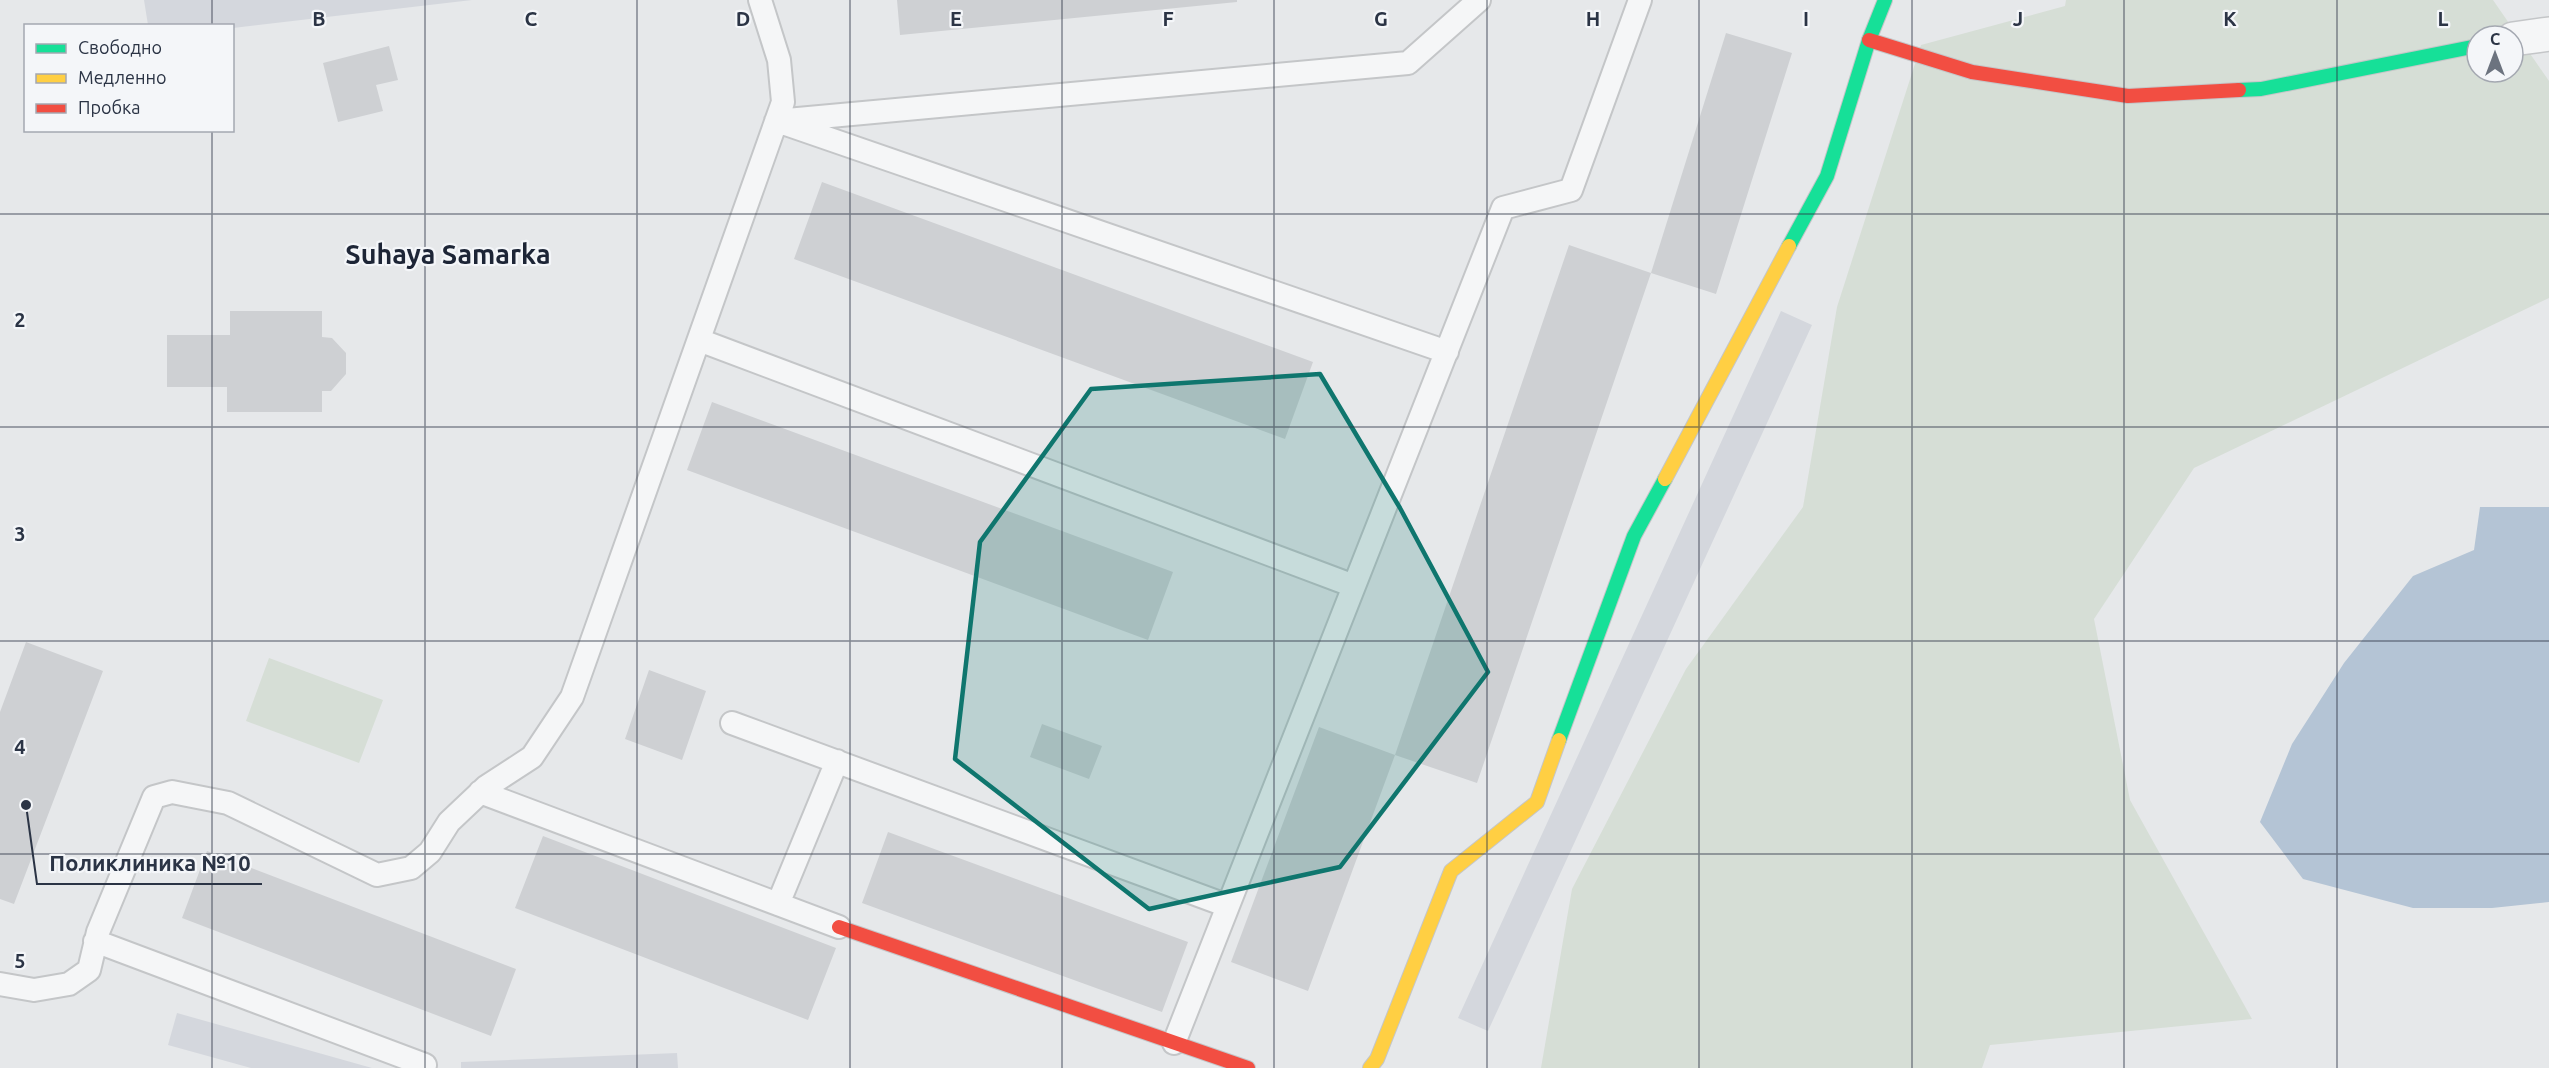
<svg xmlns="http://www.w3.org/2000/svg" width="2549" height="1068" viewBox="0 0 2549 1068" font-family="Ubuntu,sans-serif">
<rect width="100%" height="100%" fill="#e6e8ea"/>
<path fill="#d4d7dd" d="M144,0h328l-239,28 -1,-2 -84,-1z
M1781,311l31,14 -324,706 -30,-13z
M177,1013l195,55h-121l-83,-23z
M677,1053l1,15h-217v-6z"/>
<path fill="#d6ded6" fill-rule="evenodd" d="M2066,0h427l56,81v217l-355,170 -100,151 36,181 122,219 -262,26 -8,23h-441l31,-179 114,-220 117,-162 34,-200 84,-262 144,-39zM2477,36h36v36h-36z
M269,658l114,42 -24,63 -113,-42z"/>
<path fill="#b4c4d5" d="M2480,507h69v395l-57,6h-79l-110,-29 -43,-57 32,-78 52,-81 69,-87 61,-26z"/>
<path fill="#ced0d3" d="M897,0h340v2l-337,33z
M1726,33l66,20 -76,241 -65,-21z
M389,46l9,34 -22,5 7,26 -45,11 -15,-59z
M822,182l491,180 -28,77 -491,-180z
M1569,245l82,28 -174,510 -82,-28 -87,236 -77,-29 88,-235 76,28z
M230,311h92v26l10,1 14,15v21l-15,17h-9v21h-95v-25h-60v-52h63z
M712,402l461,170 -25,68 -461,-170z
M26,642l77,29 -89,233 -14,-5v-187z
M649,670l57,21 -24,69 -57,-21z
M1042,724l60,22 -13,33 -59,-22z
M888,832l300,110 -26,70 -300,-109z
M543,836l293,112 -28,72 -293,-112z
M207,851l309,118 -25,67 -309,-118z"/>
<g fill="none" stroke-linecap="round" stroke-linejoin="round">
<g stroke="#c4c6c8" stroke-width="26">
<path id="lane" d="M776,121l632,-58 71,-63
M783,123l664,229
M699,340l655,246
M732,723l496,183
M480,792l359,135
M778,904l59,-143
M95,941l330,124
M0,984l34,6 35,-6 20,-14 9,-38 56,-135 18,-5 56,11 149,72 34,-7 19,-16 19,-30 37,-35 46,-30 40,-60 211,-595 -4,-42 -19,-60
M1174,1043l329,-835 68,-18 69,-190"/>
</g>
<g stroke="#c4c6c8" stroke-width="36">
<path id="street" d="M2513,39l36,-5"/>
</g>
<g stroke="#c4c6c8" stroke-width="16">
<path id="fast" d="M2239,90l22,-1 216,-43
M1789,246l38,-70 42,-136 16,-40
M1559,740l75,-204 31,-57"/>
</g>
<g stroke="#c4c6c8" stroke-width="16">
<path id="slow" d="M1665,479l124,-233
M1370,1068l7,-9 74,-188 86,-69 22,-62"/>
</g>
<g stroke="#c4c6c8" stroke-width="16">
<path id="jam" d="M1869,40l103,32 156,24 111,-6
M839,927l409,141"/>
</g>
<use href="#lane" stroke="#f5f6f7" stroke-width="22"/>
<use href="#street" stroke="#f5f6f7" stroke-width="33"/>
<use href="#fast" stroke="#16e098" stroke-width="14"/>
<use href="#slow" stroke="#ffcf43" stroke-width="14"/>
<use href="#jam" stroke="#f24e42" stroke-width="14"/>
</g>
<path fill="#0f766e" fill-opacity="0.2" stroke="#0f766e" stroke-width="4.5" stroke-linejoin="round" d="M1320,374l80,134 88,164 -148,195 -191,42 -194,-150 25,-217 111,-153z"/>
<path fill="none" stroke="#2b3445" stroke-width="1.5" stroke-opacity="0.55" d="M212,0v26M425,0v1068M637,0v1068M850,0v1068M1062,0v1068M1274,0v1068M1487,0v1068M1699,0v1068M1912,0v1068M2124,0v1068M2337,0v1068M212,130v938M0,214h2549M0,427h2549M0,641h2549M0,854h2549"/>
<g text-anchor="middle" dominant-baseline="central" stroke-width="4.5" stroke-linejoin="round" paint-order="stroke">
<g font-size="27" font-weight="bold" fill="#1d2536" stroke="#f4f6f9">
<text x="448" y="254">Suhaya Samarka</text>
</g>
</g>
<g font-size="20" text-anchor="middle" font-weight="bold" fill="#2b3445" stroke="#f4f6f9" stroke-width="4.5" stroke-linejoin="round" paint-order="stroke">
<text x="319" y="26">B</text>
<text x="531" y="26">C</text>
<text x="743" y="26">D</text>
<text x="956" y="26">E</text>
<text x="1168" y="26">F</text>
<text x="1381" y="26">G</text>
<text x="1593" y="26">H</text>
<text x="1806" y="26">I</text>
<text x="2018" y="26">J</text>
<text x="2230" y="26">K</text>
<text x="2443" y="26">L</text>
<text x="20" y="327">2</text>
<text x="20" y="541">3</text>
<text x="20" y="754">4</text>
<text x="20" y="968">5</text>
</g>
<path fill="none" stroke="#2b3445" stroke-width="2" d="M26 805L37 884H262"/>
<circle fill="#2b3445" stroke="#f4f6f9" stroke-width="2" cx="26" cy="805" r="6"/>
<g font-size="22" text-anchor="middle" font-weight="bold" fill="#2b3445" stroke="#f4f6f9" stroke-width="4.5" stroke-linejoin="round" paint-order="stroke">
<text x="150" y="871">Поликлиника №10</text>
</g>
<rect x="24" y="24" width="210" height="108" fill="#f4f6f9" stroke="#a4a8b1" stroke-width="1.5"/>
<rect x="36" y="44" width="30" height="9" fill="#16e098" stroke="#a4a8b1" stroke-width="1.5"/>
<text x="78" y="54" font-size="18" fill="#2b3445">Свободно</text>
<rect x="36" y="74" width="30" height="9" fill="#ffcf43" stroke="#a4a8b1" stroke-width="1.5"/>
<text x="78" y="84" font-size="18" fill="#2b3445">Медленно</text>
<rect x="36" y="104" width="30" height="9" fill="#f24e42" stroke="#a4a8b1" stroke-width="1.5"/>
<text x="78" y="114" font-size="18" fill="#2b3445">Пробка</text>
<g transform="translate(2495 54)"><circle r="28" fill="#f4f6f9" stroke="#a4a8b1" stroke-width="1.5"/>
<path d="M0-4.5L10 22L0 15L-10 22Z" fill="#6c737f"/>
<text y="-9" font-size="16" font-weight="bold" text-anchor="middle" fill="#2b3445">С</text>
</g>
</svg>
